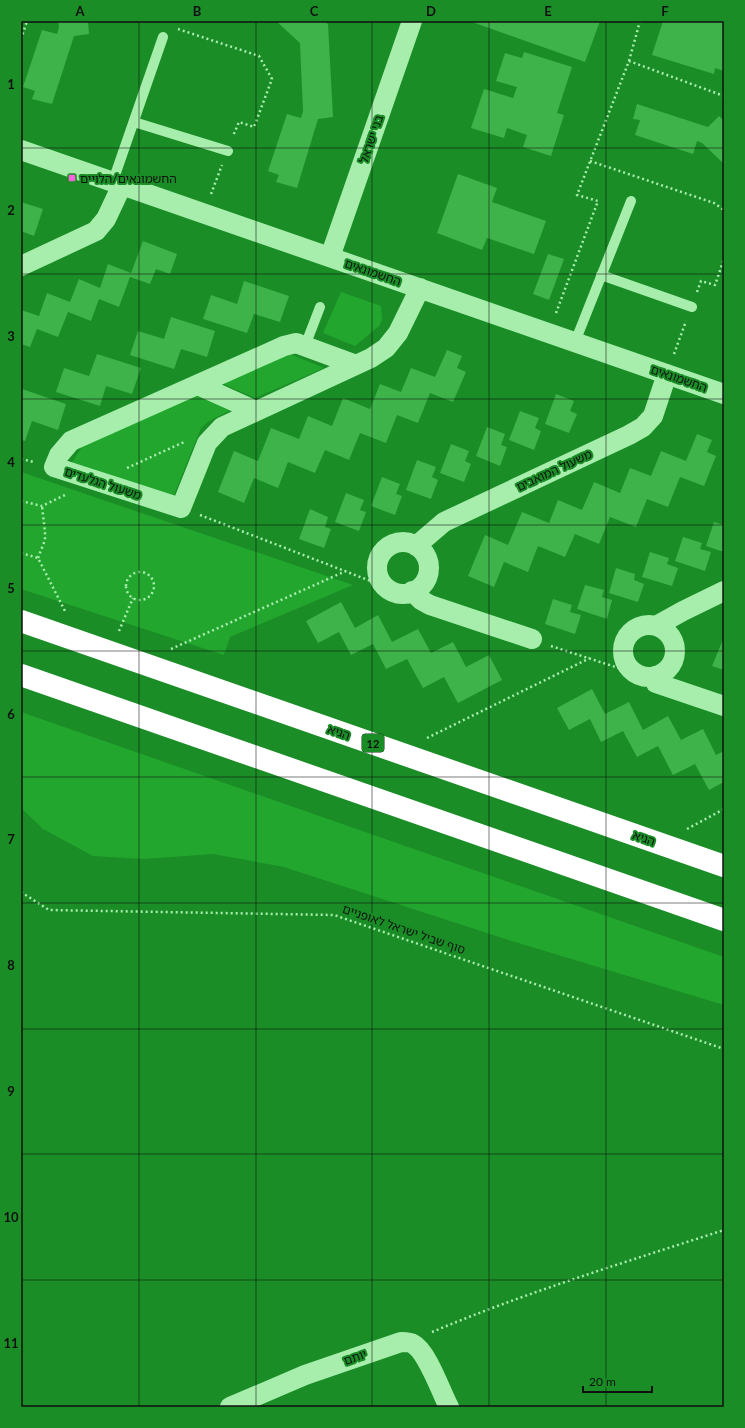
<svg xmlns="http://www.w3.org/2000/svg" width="745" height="1428" viewBox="0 0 745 1428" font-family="Lato,'Noto Sans Hebrew',sans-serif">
<rect width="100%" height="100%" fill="#1a8d26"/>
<path fill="#23a62e" d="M341,292l40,14 1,14 -3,6 -24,20 -32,-13z
M290,354l34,14 -69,30 -34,-15z
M198,395l33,15 -22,11 -8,7 -27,67 -103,-31 12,-19z
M21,472l332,113 -123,52 -6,18 -203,-66z
M21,712l703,245v48l-209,-63 -231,-75 -71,-13 -69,5 -51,-3 -50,-27 -22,-21z"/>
<path fill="#3eb349" d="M58,21h30l1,13 -15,2 -22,68 -20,-5 3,-8 -12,-4 19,-57 15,4 2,-7z
M276,21h48l4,3 5,93 -15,2 -21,69 -21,-6 3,-7 -11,-4 19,-57 14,4 2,-7 -3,-68z
M469,21h131l-15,41z
M663,21h61v50l-9,-3 -1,6 -62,-19z
M524,52l48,15 -15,46 7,2 -13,41 -28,-9 4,-12 -20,-7 -3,10 -33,-10 13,-39 29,9 4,-11 -21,-6 9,-28 17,5z
M637,104l71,23 11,-11 5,5v43l-22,-21 -5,-2 -4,13 -58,-19 5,-15 -7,-1z
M458,174l39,14 -5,14 54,19 -12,33 -47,-16 -5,12 -45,-17z
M21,202l22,7 -9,27 -13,-5z
M143,241l34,13 -7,20 -14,-5 -6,15 -20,-7 -11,30 -20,-8 -8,22 -23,-9 -10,25 -21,-8 -7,18 -9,-3v-34l18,6 8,-23 23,9 9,-23 21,9 8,-24 23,9z
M548,254l16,5 -15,41 -16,-6z
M244,281l45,15 -9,26 -26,-8 -7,19 -44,-14 8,-24 26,9z
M171,317l44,14 -8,26 -26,-8 -7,20 -44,-14 8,-24 26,8z
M447,350l15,6 -5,12 9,4 -13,30 -23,-9 -12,30 -21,-8 -11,28 -26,-10 -11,27 -24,-10 -10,23 -27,-11 -10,26 -24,-10 -10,25 -26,-11 16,-41 24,10 13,-33 28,11 9,-23 24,10 11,-28 27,11 10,-25 21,8 10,-24 24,9z
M97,354l44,14 -9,26 -26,-8 -6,20 -44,-14 8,-24 25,8z
M22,389l44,15 -8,26 -26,-9 -7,20 -4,-1v-47z
M556,394l18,7 -4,10 7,3 -8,19 -24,-9z
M520,411l19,7 -4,10 6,3 -7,19 -25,-10z
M487,427l18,7 -4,11 6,2 -7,19 -24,-10z
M697,434l15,6 -5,12 9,4 -12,30 -24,-9 -12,30 -21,-8 -11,28 -26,-10 -11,27 -24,-10 -10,23 -27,-11 -10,26 -24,-10 -10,25 -26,-11 17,-41 23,10 14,-33 27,11 9,-23 24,10 12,-28 26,11 10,-25 21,8 10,-25 25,10z
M451,444l18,7 -4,10 6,3 -7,18 -24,-9z
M417,460l19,7 -4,10 6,3 -7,19 -25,-9z
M382,477l18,7 -4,10 6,2 -7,19 -24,-9z
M346,493l18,7 -4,10 6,2 -7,19 -24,-9z
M310,509l18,8 -3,10 6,2 -7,19 -25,-9z
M714,522l10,3v27l-18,-6z
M683,537l19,6 -2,6 11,3 -6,19 -30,-10z
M650,552l19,6 -2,6 11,4 -6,18 -30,-9z
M616,568l19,6 -1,6 10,4 -6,18 -29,-9z
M585,585l19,5 -2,7 10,3 -5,19 -30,-10z
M553,599l19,6 -2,7 11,3 -6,19 -30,-10z
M341,602l14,26 23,-13 14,27 26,-13 13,24 22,-11 13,25 23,-12 13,25 -44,23 -14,-26 -21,11 -16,-29 -21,10 -13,-25 -22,11 -12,-23 -21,11 -12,-22z
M724,637v33l-12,-4z
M592,689l13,25 24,-12 14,28 25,-14 13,24 22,-11 13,26 8,-4v31l-15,8 -14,-26 -22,11 -15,-29 -21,11 -14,-26 -22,11 -11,-23 -21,11 -12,-22z"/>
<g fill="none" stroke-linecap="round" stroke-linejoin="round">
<path stroke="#a7eead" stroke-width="2.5" stroke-dasharray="2 3" stroke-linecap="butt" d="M178,29l81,27 13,23 -18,48 -15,-5 -6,14
M21,39l6,-18
M629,61l11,-40
M590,161l124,42 10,7
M211,194l11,-29
M697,292l4,-11 14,4 9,-26
M556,313l42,-112 -21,-6 52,-134 95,35
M674,354l12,-33
M21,459l13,3
M127,468l57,-26
M21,501l21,5 25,-12
M200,515l186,72
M21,553l17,5 28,55
M38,558l7,-18v-8l-3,-26
M126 586a14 14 0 1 1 28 0a14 14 0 1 1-28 0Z
M119,631l14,-33
M551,646l83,27
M171,649l175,-78
M427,738l163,-80
M687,829l37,-20
M21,892l28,18 285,5 390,134
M432,1332c95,-40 194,-70 292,-102"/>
<path stroke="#a7eead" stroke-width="10" d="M134,122l94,29
M113,181l50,-144
M601,275l91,32
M575,342l56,-141
M305,346l15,-39"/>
<path stroke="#a7eead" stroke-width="20" d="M21,150l703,244
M330,257l82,-236
M21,266l75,-35 10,-12 16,-34
M356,365l-60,-22 -12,3 -213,95 -12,14 -5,12 127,41 26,-65 15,-16 149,-69 15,-10 12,-15 22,-45
M198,385l58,26
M377 568a26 26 0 1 1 52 0a26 26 0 1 1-52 0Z
M416,546l28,-24 185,-87 14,-8 10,-11 14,-42
M412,591l9,9 9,5 102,34
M623 651a26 26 0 1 1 52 0a26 26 0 1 1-52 0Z
M656,626l27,-15 41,-20
M655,676l1,7 68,23
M230,1407l75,-32 96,-33c4,0 9,0 12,2 14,7 28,48 36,63"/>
<path stroke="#fff" stroke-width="22" d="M21,621l703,245
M21,675l703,245"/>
</g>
<path fill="none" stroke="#111" stroke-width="1" stroke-opacity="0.55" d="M139,21v1386M256,21v1386M372,21v1386M489,21v1386M606,21v1386M21,148h703M21,274h703M21,399h703M21,525h703M21,651h703M21,777h703M21,903h703M21,1029h703M21,1154h703M21,1280h703"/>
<rect fill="#ff63d9" stroke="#1a8d26" stroke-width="1.5" x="68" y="174" width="8" height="8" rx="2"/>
<g text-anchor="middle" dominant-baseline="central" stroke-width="4" stroke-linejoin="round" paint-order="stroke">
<rect fill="#1a8d26" stroke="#143617" stroke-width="1" x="362" y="734" width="22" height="18" rx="3"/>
<g font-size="11" font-weight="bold" fill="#111">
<text x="373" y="743">12</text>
</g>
<g font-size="12" fill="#111" stroke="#1a8d26">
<text transform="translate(371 139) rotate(-71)">בני ישראל</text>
<text transform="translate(373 272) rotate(19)">החשמונאים</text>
<text transform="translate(679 378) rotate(19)">החשמונאים</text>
<text transform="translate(554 470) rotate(-25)">משעול המואבים</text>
<text transform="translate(103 483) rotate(18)">משעול הגלעדים</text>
<text transform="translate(339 732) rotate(19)">הגיא</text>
<text transform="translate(644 838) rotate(19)">הגיא</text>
<text transform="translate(404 929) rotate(19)">סוף שביל ישראל לאופניים</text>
<text transform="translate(355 1357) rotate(-20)">יותם</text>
</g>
<g font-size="12" fill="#111" stroke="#1a8d26" text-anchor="start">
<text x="80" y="178">החשמונאים/הלויים</text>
</g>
</g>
<rect width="745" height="1428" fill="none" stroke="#1a8d26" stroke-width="44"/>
<path d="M583 1386v6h69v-6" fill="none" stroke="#111111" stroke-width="2"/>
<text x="589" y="1386" font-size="12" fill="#111111" stroke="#1a8d26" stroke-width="3" paint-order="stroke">20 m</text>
<rect x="22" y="22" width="701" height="1384" fill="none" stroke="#111" stroke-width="1.5"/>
<g font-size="13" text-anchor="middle" font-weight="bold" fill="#111">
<text x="80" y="16">A</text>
<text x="197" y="16">B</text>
<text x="314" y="16">C</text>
<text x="431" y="16">D</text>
<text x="548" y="16">E</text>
<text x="665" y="16">F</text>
<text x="11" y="89">1</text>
<text x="11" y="215">2</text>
<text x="11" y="341">3</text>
<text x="11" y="467">4</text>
<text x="11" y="593">5</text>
<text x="11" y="719">6</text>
<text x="11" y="844">7</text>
<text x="11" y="970">8</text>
<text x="11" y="1096">9</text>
<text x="11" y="1222">10</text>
<text x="11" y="1348">11</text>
</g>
</svg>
